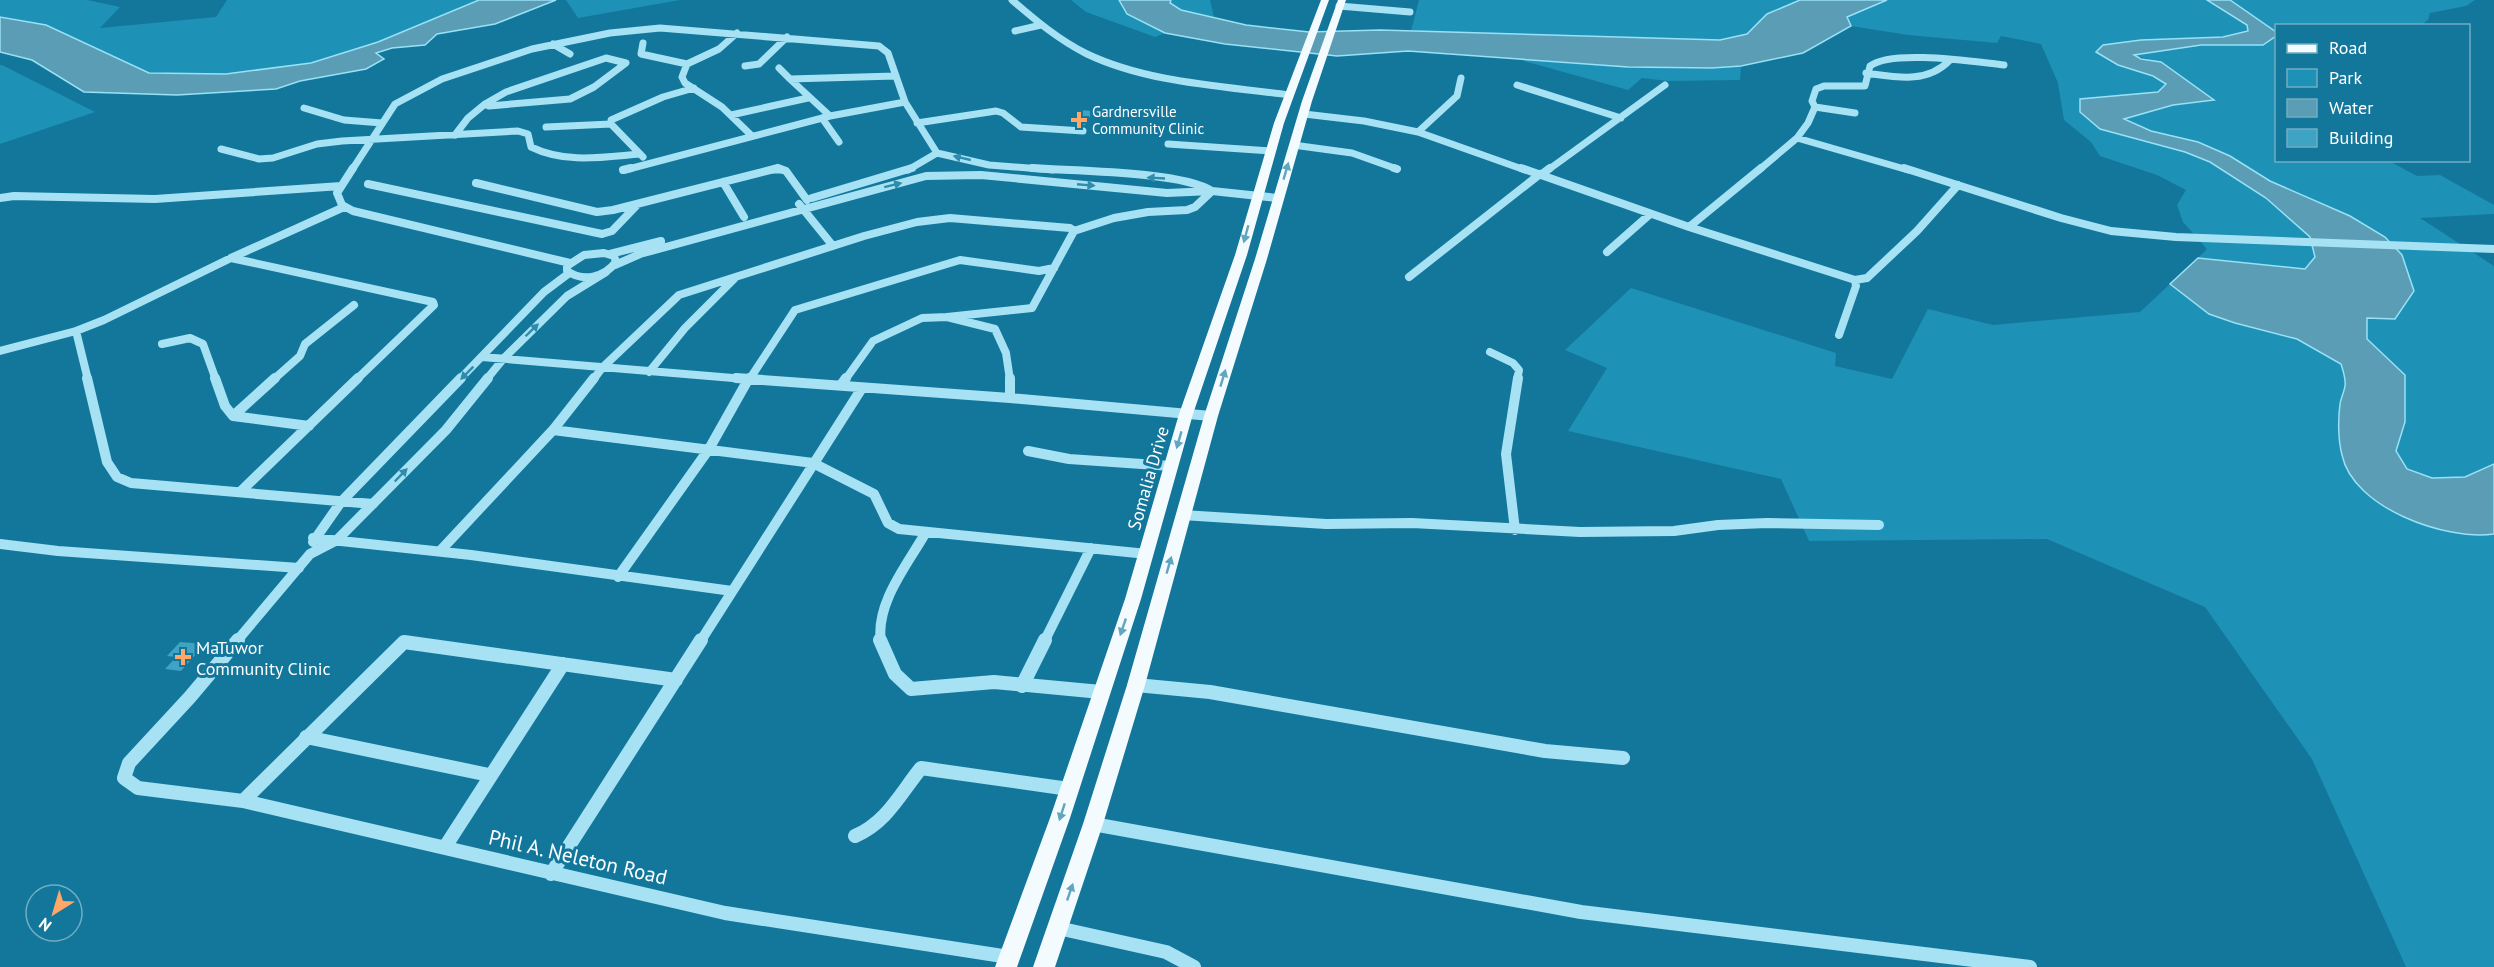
<svg xmlns="http://www.w3.org/2000/svg" width="2494" height="967" viewBox="0 0 2494 967" font-family="'PT Sans',sans-serif">
<rect width="100%" height="100%" fill="#12779b"/>
<path fill="#1e91b6" d="M0,0h87l33,7 -20,21 116,-11 11,-17h252l-101,42 -67,21 -85,11 -77,-1 -103,-48 -46,-9z
M566,0h114l-102,18z
M1071,0h48l8,14 38,19 -10,4 -69,-25z
M1171,0h39l4,17 -33,-7 -11,-7z
M1419,0h381l-33,14 -20,20 -27,6 -309,-9z
M1887,0h320l40,25 1,6 -25,6 -82,3 -38,5 -7,7c23,13 48,19 70,32l-7,8 -79,7 20,30 85,23 25,10 56,36 45,39 4,20 -10,12 -107,-11 9,-9 -24,-27 -6,-17 9,-15 -29,-15 -57,-19 -9,-14 -27,-22 -6,-37 -17,-39 -40,-8 -4,7 -89,-8 -57,-9 -5,-9z
M2230,0h245l-9,6 -36,7 -2,7 -7,5 -145,1v6z
M2276,36v124l113,1 28,15 23,-1 54,30v9l-74,4 74,48v198l-29,13 -33,1 -25,-9 -11,-18 9,-29 -38,-83v-21l-17,-102 -80,-35 -40,-25 -32,-14 -47,-11 -28,-12 50,-14 40,-5 -52,-38 -29,-7 69,-10h62z
M1517,59c74,6 149,13 224,7l-1,14 -72,1 -26,-3 -14,12z
M0,65h2l93,47 -95,32z
M2170,284l39,30 26,9 62,16 44,25c2,6 5,15 4,22 -1,6 -4,12 -5,18 -2,15 -2,36 2,51 11,53 104,86 152,79v433h-88l-94,-208 -107,-152 -158,-68 -238,2 -28,-62 -213,-48 39,-63 -42,-18 66,-62 205,65 -1,13 57,13 36,-70 65,16 147,-13z"/>
<path fill="#5a9db4" stroke="#98e1f7" stroke-width="1.5" d="M479,0h77l-61,24 -58,10 -12,11 -33,3 -16,5 8,6 -18,10 -66,12 -24,8 -99,6 -93,-3 -52,-32 -32,-8v-35l46,8 103,48 77,1 85,-11 67,-21z
M1119,0h52l-1,3 11,7 65,15 63,7 71,-2 340,10 27,-6 20,-20 33,-14h87l-40,17 4,9 -48,27 -62,13 -29,2 -84,-1 -220,-16 -71,5 -112,-12 -60,-11 -38,-19z
M2207,0h23l46,32v4l-13,9h-62l-67,10 7,4 20,3 53,38 -41,5 -49,14 27,12 47,11 32,14 40,25 80,35 35,21 17,18 12,36 -19,28 -28,-1v21l38,36v47l-9,29 11,18 25,9 33,-1 29,-13v70c-48,7 -141,-26 -152,-79 -4,-15 -4,-36 -2,-51 1,-6 4,-12 5,-18 1,-7 -2,-16 -4,-22l-44,-25 -62,-16 -26,-9 -39,-30 28,-26 107,11 10,-12 -5,-20 -44,-39 -56,-36 -25,-10 -85,-23 -20,-17v-13l78,-7 8,-8 -13,-8 -35,-11 -22,-13 7,-7 38,-5 82,-3 25,-6 -1,-6z"/>
<path fill="#3fa3c4" d="M1079,110l14,1 -8,14 -15,-1z
M180,642l25,2 -24,27 -16,-2 11,-12 -9,-1z"/>
<g fill="none" stroke-linecap="round" stroke-linejoin="round">
<path stroke="#a6e1f4" stroke-width="7" d="M1012,0c23,20 47,40 75,54 61,29 136,32 202,41
M1339,6l71,6
M1015,31l26,-6
M643,43l-2,11 46,10 32,-15 18,-16
M553,44l17,10
M606,58l20,5 -32,24 -24,12 -81,7 -4,-2 21,-12z
M687,64l-5,13 3,6 37,24 30,29
M745,66l14,-2 28,-27
M779,68l11,11
M1866,73c30,4 60,11 83,-12
M1517,85l104,33
M1815,107l40,6
M304,108l40,12 38,3
M1304,114l60,7 54,11 107,38
M731,115l77,-17
M830,116l-40,-37 105,-3
M822,118l17,24
M917,123l79,-12 7,2 18,14 62,4
M546,127l65,-3
M1418,132l39,-36 4,-18
M455,135l13,-17 17,-14
M1797,138l11,-15 7,-16 -3,-6 4,-12 8,-3h41l5,-20c22,-17 105,-4 134,-1
M1168,144l103,7
M1293,145l59,8 45,16
M221,149l38,10 14,-1 44,-14 25,-3 176,-10 10,3 3,13c35,17 72,10 109,7
M643,157l-32,-33v-4l52,-23 31,-9
M352,170l43,-66 47,-25 90,-30 78,-16 50,-5 219,18 9,7 17,49 32,51
M625,170l205,-54 75,-14
M772,170h10
M908,170l29,-17 52,12 64,5
M1548,170l117,-85
M1759,170l38,-32 111,32"/>
<path stroke="#a6e1f4" stroke-width="8" d="M353,168l-16,25 5,12 11,6 217,52
M778,168l8,3 21,29
M1032,168c41,3 149,3 180,23
M1394,168l3,1
M1521,168l168,59 72,-59
M1904,168l157,50 50,13 65,6 318,12
M623,170l8,-2
M1542,174l8,-6
M723,182l21,35
M476,183l121,29 16,-2 165,-42
M368,184l234,50 10,-3 26,-27
M0,198l14,-2 141,3 186,-13
M812,198l100,-30
M799,204l34,42
M1689,227l166,53 12,-2 50,-47 41,-46
M1074,231l40,-13 34,-6 39,-2 8,-3 17,-16
M1607,252l42,-37
M604,253l10,3 2,6c-12,16 -33,20 -49,9v-5l17,-11z
M610,254l51,-13
M231,258l202,44 1,3 -78,75
M615,265l25,-11 286,-78 55,-1 186,18 45,-2 66,7
M1409,277l131,-103
M76,331l12,49
M1839,335l17,-49 -1,-6
M162,344l28,-6 13,6 13,36
M0,351l76,-20 28,-11 127,-62 113,-51
M1490,352l23,11 6,7 -2,10
M482,357l275,23
M649,372l36,-44 49,-49
M273,380l27,-24 5,-12 49,-39
M459,380l85,-88 24,-18
M486,380l18,-22 63,-62 39,-24
M593,380l9,-12 77,-73 185,-59 53,-14 33,-4 120,10 4,3 -42,77 -85,9
M749,380l46,-70 165,-50 79,11 15,-3
M845,380l28,-39 49,-23 25,-1 48,12 11,24 4,27"/>
<path stroke="#a6e1f4" stroke-width="10" d="M87,378l20,84 10,15 14,6 242,21
M215,378l10,28 8,10 76,10
M736,378l274,20 201,18
M1010,378v20
M841,385l5,-7
M233,416l42,-38
M553,430l260,33 61,31 14,29 11,6 248,25
M1028,451l41,8 102,7
M240,492l118,-114
M1182,515l144,9 86,-1 168,9 94,-1 44,-6 49,-2 112,2
M1515,530l-9,-76 12,-76
M313,538l158,17 261,36
M313,542l28,-40 120,-124
M0,544l58,7 241,17
M441,550l112,-120 41,-52
M618,577l91,-128 40,-71
M236,642l74,-88 27,-14 109,-110 42,-52
M700,642l162,-254
M881,642c-6,-39 27,-78 45,-110
M1044,642l47,-94"/>
<path stroke="#a6e1f4" stroke-width="14" d="M238,640l-48,57 -61,66 -5,15 14,10 105,13 482,112 284,44
M880,640l15,34 16,15 83,-7 107,10
M1136,685l74,7 335,59 78,7
M1022,686l23,-46
M306,737l183,38
M243,801l161,-159 272,38
M1093,824l488,88 449,55
M855,836c32,-14 45,-42 66,-68l148,21
M445,847l118,-183
M551,874l150,-234
M1058,928l108,24 28,15"/>
<path fill="#f3fbff" fill-rule="evenodd" d="M1321,0h8l-45,123 -37,132 -54,159 -52,185 -71,219 -53,149h-22l55,-149 75,-219 54,-185 56,-159 39,-132z
M1338,0h8l-34,101 -45,158 -49,157 -73,269 -42,139 -48,143h-22l50,-143 44,-139 77,-269 51,-157 47,-158z"/>
</g>
<defs><path id="oneway-solid" d="M-6-.8H1V-3.2L6.5 0L1 3.2V.8H-6Z" transform="scale(1.5)"/></defs>
<g fill="#308cad">
<use href="#oneway-solid" transform="translate(962 158) rotate(-167)"/>
<use href="#oneway-solid" transform="translate(1156 178) rotate(-177)"/>
<use href="#oneway-solid" transform="translate(893 185) rotate(-14)"/>
<use href="#oneway-solid" transform="translate(1086 185) rotate(5)"/>
<use href="#oneway-solid" transform="translate(532 330) rotate(-44)"/>
<use href="#oneway-solid" transform="translate(467 373) rotate(135)"/>
<use href="#oneway-solid" transform="translate(401 475) rotate(-46)"/>
</g>
<g fill="#61a5be">
<use href="#oneway-solid" transform="translate(1286 171) rotate(-74)"/>
<use href="#oneway-solid" transform="translate(1246 234) rotate(105)"/>
<use href="#oneway-solid" transform="translate(1223 378) rotate(-73)"/>
<use href="#oneway-solid" transform="translate(1179 440) rotate(106)"/>
<use href="#oneway-solid" transform="translate(1169 565) rotate(-74)"/>
<use href="#oneway-solid" transform="translate(1123 627) rotate(109)"/>
<use href="#oneway-solid" transform="translate(1062 812) rotate(108)"/>
<use href="#oneway-solid" transform="translate(1070 892) rotate(-71)"/>
</g>
<g fill="#ffa669" stroke="#12779b" stroke-width="2">
<path d="M1076 111h6v6h6v6h-6v6h-6v-6h-6v-6h6z"/>
<path d="M180 648h6v6h6v6h-6v6h-6v-6h-6v-6h6z"/>
</g>
<g text-anchor="middle" dominant-baseline="central" stroke-width="6" stroke-linejoin="round" paint-order="stroke">
<g font-size="15" fill="#fff" stroke="#12779b" text-anchor="start">
<text x="1092" y="111">Gardnersville<tspan x="1092" dy="17">Community Clinic</tspan></text>
</g>
<g font-size="18" fill="#fff" stroke="#12779b">
<text transform="translate(1148 478) rotate(-74)">Somalia Drive</text>
</g>
<g font-size="18" fill="#fff" stroke="#12779b" text-anchor="start">
<text x="196" y="647">MaTuwor<tspan x="196" dy="21">Community Clinic</tspan></text>
</g>
<g font-size="21" fill="#fff" stroke="#12779b">
<text transform="translate(578 857) rotate(13)">Phil A. Neleton Road</text>
</g>
</g>
<rect x="2275" y="24" width="195" height="138" fill="#12779b" stroke="#71adc3" stroke-width="1.5"/>
<rect x="2287" y="44" width="30" height="9" fill="#f3fbff" stroke="#71adc3" stroke-width="1.5"/>
<text x="2329" y="54" font-size="18" fill="#ffffff">Road</text>
<rect x="2287" y="69" width="30" height="18" fill="#1e91b6" stroke="#71adc3" stroke-width="1.5"/>
<text x="2329" y="84" font-size="18" fill="#ffffff">Park</text>
<rect x="2287" y="99" width="30" height="18" fill="#5a9db4" stroke="#71adc3" stroke-width="1.5"/>
<text x="2329" y="114" font-size="18" fill="#ffffff">Water</text>
<rect x="2287" y="129" width="30" height="18" fill="#3fa3c4" stroke="#71adc3" stroke-width="1.5"/>
<text x="2329" y="144" font-size="18" fill="#ffffff">Building</text>
<g transform="translate(54 913) rotate(217)"><circle r="28" fill="#12779b" stroke="#71adc3" stroke-width="1.5"/>
<path d="M0-4.5L10 22L0 15L-10 22Z" fill="#ffa669"/>
<text y="-9" font-size="16" font-weight="bold" text-anchor="middle" fill="#ffffff">N</text>
</g>
</svg>
